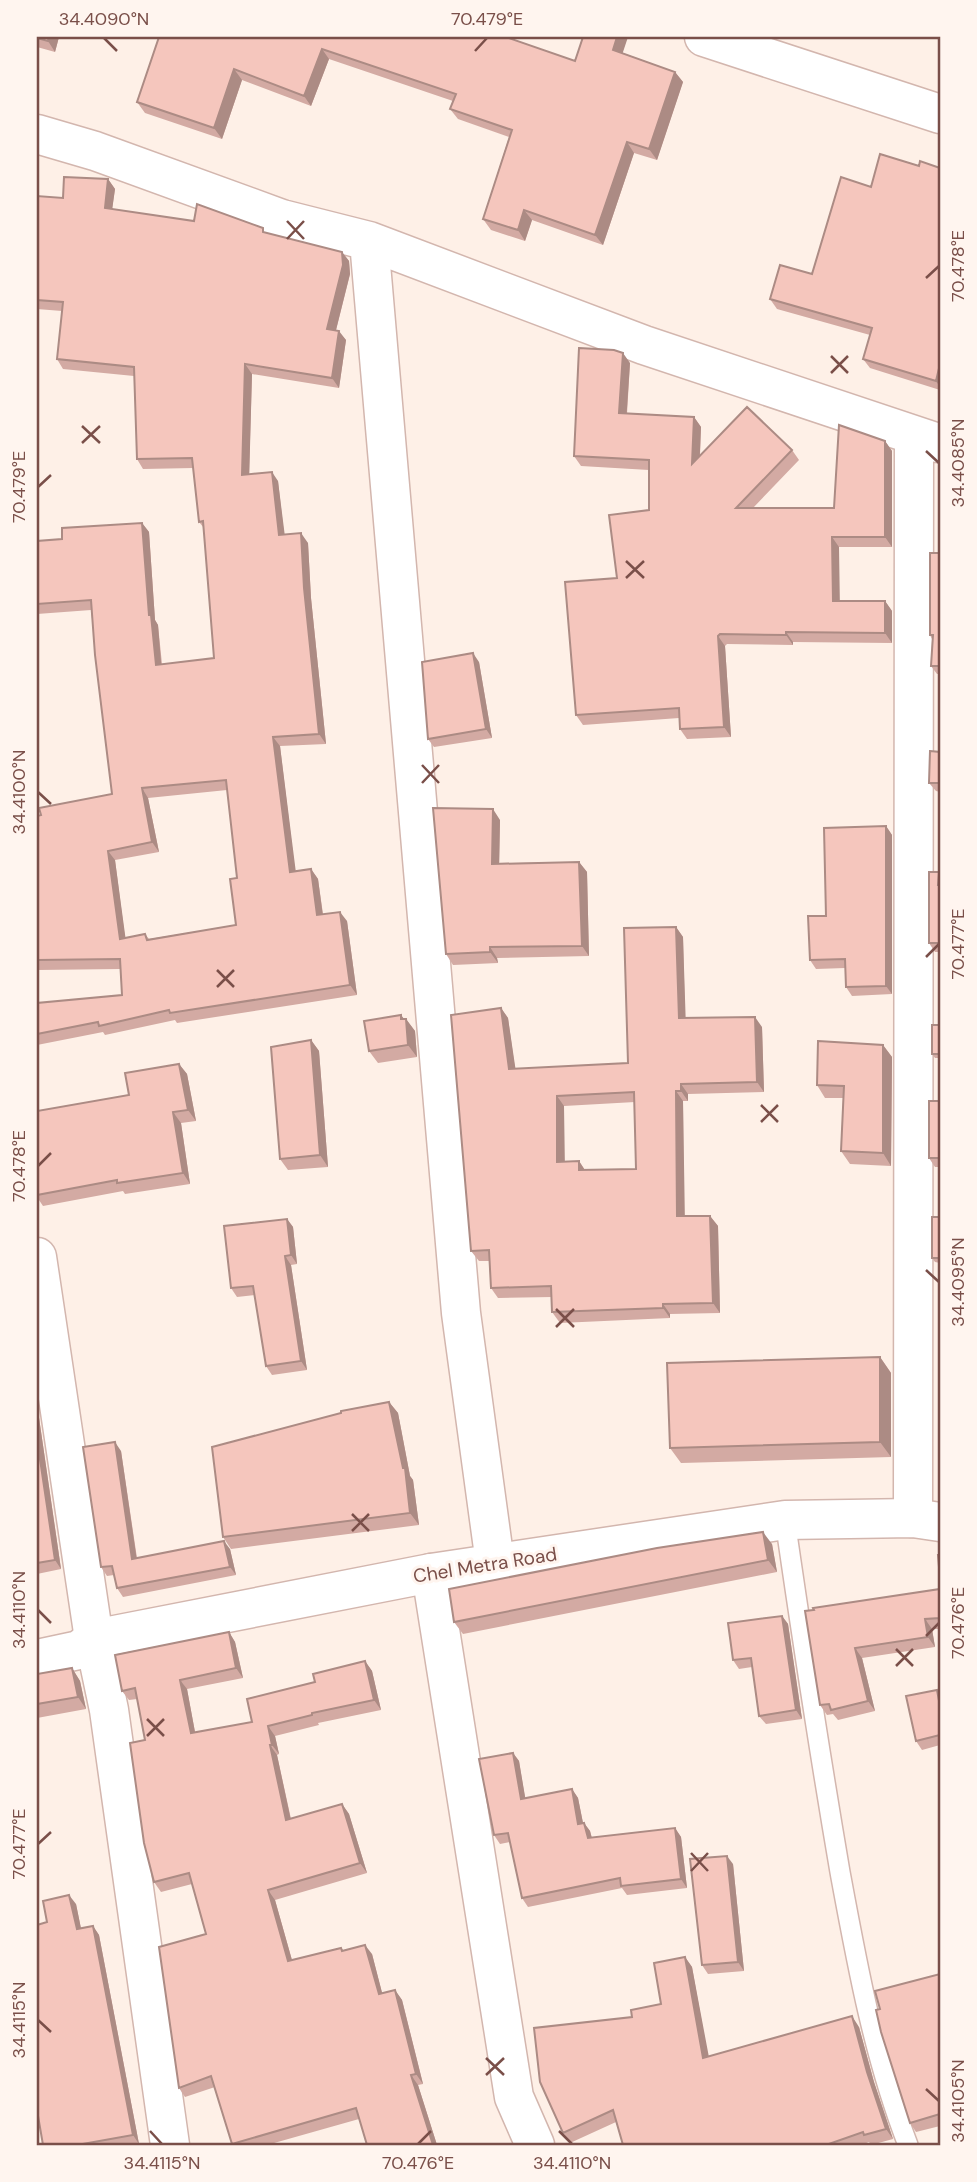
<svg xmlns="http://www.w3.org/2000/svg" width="977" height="2182" viewBox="0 0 977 2182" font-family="'DM Sans',sans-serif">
<rect width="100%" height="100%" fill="#fef0e7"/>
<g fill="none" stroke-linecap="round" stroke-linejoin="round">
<g stroke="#d3b6ae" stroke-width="22">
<path id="service" d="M785,1520c17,118 35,235 55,352 17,92 34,186 68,273"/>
</g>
<g stroke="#d3b6ae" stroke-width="41">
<path id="minor" d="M704,37l236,77
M37,134l58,17 187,68 87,22 275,104 294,98
M369,241l92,1072 34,250
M37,1257l57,382 15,71 61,435
M913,1518l1,-1083
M431,1573l83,524 21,48"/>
</g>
<g stroke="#d3b6ae" stroke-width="41">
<path id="tertiary" d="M37,1659l42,-9 15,-11 337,-66 354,-53 128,-2 27,4"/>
</g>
<use href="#service" stroke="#fff" stroke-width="19"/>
<use href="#minor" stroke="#fff" stroke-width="38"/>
<use href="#tertiary" stroke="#fff" stroke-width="38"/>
</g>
<path fill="#d3aaa3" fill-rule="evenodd" d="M37,37h22l-4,15 -18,-5z
M159,37l416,24 48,-8 52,19 8,10 -26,78 -23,-7 -31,92 -71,-25 -7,21 -34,-11 -8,-11 26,-82 -51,-18 -8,-10 3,-8 -124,-42 -18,47 -69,-26 -20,59 -77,-26 -8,-11z
M919,166l21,2v222l-70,-22 -7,-9 7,-24 -93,-26 -7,-10 42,-25 59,-87z
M108,179l7,10 -3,20 155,24 75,19 7,9 1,13 -14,56 10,10 -7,48 -87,-14 -3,100 29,7 6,53 24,9 3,55 15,146 -46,2 15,125 16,-2 7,10 5,35 24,7 10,74 -180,28 -2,-3 -70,15 -2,-3 -66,13v-42l85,-8 -2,-26 -83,1v-154l75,-22 -21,-184 -54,4v-73l25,-2 80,-16 7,9 6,88 3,5 4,39 52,-6 -10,-130 -5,-6 -6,-54 -50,1 -6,-10 -3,-83 -71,-7 -6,-10 5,-48 -25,-2v-113l26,2zM227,790l10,88 -1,47 -87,14 -4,-5 -20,4 -10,-78 44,-8 -11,-54z
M630,363l-3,51 67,3 7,10 -1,29 92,-6 7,10 -46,48h81l51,-67 7,10v96h-53v54h46l7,10v32l-99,-1v3l-66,-1 -2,2 6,91 -44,2 -7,-10 -1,-11 -96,7 -7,-10 41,-137 32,-68v-40l-68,-4 -7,-10z
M940,553v121h-3l-6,-8 1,-27 -2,-4z
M479,662l13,76 -58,9 -6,-8z
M940,752v40l-4,-1 -7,-8z
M500,820l-1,43 80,-1 8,10 2,84 -92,2 1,5 -45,2 -7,-11z
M886,826l6,9v159l-40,2 -6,-9 -1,-19 -29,1 -6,-9 16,-44z
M939,872l1,2v78h-5l-6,-9z
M676,927l7,10 2,81 77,9 2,65 -76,2v7h-5l1,115h26l8,10 2,87 -50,1v4l-110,5 -8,-11v-15l-54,1 -7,-10 -2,-27h-10l-8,-10 30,-243 7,10 7,51 113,-6zM635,1102l1,67 -51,1 -6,-9h-15v-55z
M401,1015l3,4h2l9,12 2,26 -39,6 -9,-12z
M940,1025v33h-5l-3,-4z
M311,1040l8,11 9,116 -40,3 -8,-11z
M883,1045l9,12 -1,109 -41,-2 -9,-13 2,-53h-18l-8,-13z
M179,1064l8,10 9,47 -15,2 9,61 -65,10 -2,-3 -80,15 -6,-9v-86l92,-16z
M940,1101v66h-5l-6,-9z
M940,1217v46l-5,-1 -3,-4z
M287,1219l6,8 4,37 -6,1 16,105 -35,5 -6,-9 -11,-71 -18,2 -6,-9z
M880,1357l11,16v84l-210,6 -11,-15z
M389,1402l9,11 12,63 3,4 6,45 -188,24 -8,-12z
M37,1404l24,165 -24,5z
M121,1451l16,107 93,-9 6,26 -113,22 -6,-9 -3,-13 -7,1 -6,-9z
M772,1544l5,28 -314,62 -9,-12z
M940,1589v40h-8l3,18 -73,11 13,53 -37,9 -5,-6 -6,1 -7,-10 -15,-94z
M782,1616l6,8 14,95 -36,5 -7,-8 -7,-49 -13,2 -6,-9z
M229,1632l6,10 8,36 -56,11 8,43 57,-10 63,-40 50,-21 7,10 9,39 -63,13 1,2 -44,11 4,18 -2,1 14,64 51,-15 7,10 18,59 -92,27 17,60 49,-12 2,2 29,4 10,39 13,-3 7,10 21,84 -5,1 19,60h-70l-8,-26 -92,26h-34l-18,-58 -30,10 -6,-9 27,-154 -14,-50 -31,8 -7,-10 -9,-142 -8,-41 -8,1 -7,-9z
M72,1668l8,13 6,28 -49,9v-44z
M937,1690l3,5v50l-18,5 -6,-9z
M513,1753l6,8 6,37 47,-9 6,9 5,25h1l6,8 2,7 83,-10 6,9 6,51 -60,7 -5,-7 -94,19 -6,-9 -12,-56 -10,2 -6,-9z
M733,1864l11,107 -36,3 -6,-9z
M76,1904l5,25 12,-3 6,9 40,209 -8,1h-88l4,-223z
M685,1957l7,10 16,90 151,-30 15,55 19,57 -22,6 -2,-3 -8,3h-238l-7,-23 -46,21 -7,-10 69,-116 29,-13z
M940,1974v152l-24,6 -6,-9 -30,-114z"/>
<path fill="#ac8b84" d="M49,37h10l-4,15 -7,-11z
M617,37h11l-8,24 -7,-11z
M322,49l7,10 -18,47 -7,-10z
M234,69l8,11 -20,59 -8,-11z
M675,72l8,10 -26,78 -8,-11z
M627,142l7,11 -31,92 -8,-10z
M108,179l7,10 -4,29 -6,-10z
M524,210l8,10 -7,21 -7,-11z
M342,252l7,9 1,13 -16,64 -7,-9z
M339,331l7,9 -7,48 -7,-10z
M623,353l7,10 -4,60 -7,-10z
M245,364l7,10 -3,110 -7,-9z
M940,364v23l-4,-6z
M694,417l7,10 -2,47 -7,-10z
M885,441l7,10v96l-7,-10z
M272,472l6,9 8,64 -7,-10z
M142,523l7,9 6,88 3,5 4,49 -6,-9 -7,-50z
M301,533l7,10 3,55 15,146 -7,-10 -15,-146z
M832,537l7,10 1,64 -7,-10z
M885,601l7,10v32l-7,-10z
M786,632l7,10v3l-7,-10z
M718,636l7,10 6,91 -7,-10z
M473,653l6,9 13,76 -6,-9z
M273,737l7,9 17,135 -7,-9z
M142,788l6,10 11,54 -7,-10z
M493,809l7,11 -1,54 -7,-10z
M886,826l6,9v159l-6,-8z
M108,851l7,9 12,89 -7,-10z
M579,862l8,10 2,84 -7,-10z
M311,869l7,10 6,45 -7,-9z
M340,912l7,9 10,74 -7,-10z
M676,927l7,10 3,92 -7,-11z
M490,947l7,11 1,5 -8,-11z
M501,1008l7,10 9,61 -8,-10z
M401,1015l6,8 -1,-4 9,12 2,26 -9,-12z
M755,1017l7,10 2,65 -7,-10z
M311,1040l8,11 9,116 -8,-12z
M883,1045l9,12 -1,109 -8,-13z
M179,1064l8,10 9,47 -8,-11z
M681,1084l7,10v7l-7,-10z
M676,1091l7,10 2,125 -8,-10z
M557,1096l7,10 1,66 -8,-10z
M173,1112l8,11 9,61 -7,-11z
M579,1161l7,11 -7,-2z
M710,1216l8,10 2,87 -7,-10z
M287,1219l6,8 4,37 -6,-9z
M285,1256l6,9 16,105 -6,-9z
M663,1304l7,10v4l-7,-10z
M880,1357l11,16v84l-11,-15z
M389,1402l9,11 12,63 3,4 6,45 -9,-12z
M37,1404l24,165 -6,-9 -18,-121z
M115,1442l6,9 17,117 -6,-9z
M763,1532l9,12 5,28 -9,-12z
M224,1541l6,8 6,26 -6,-8z
M782,1616l6,8 14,95 -6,-9z
M925,1619l7,10 3,18 -7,-10z
M229,1632l6,10 8,36 -7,-10z
M855,1648l7,10 13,53 -7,-10z
M365,1661l7,10 9,39 -7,-10z
M72,1668l8,13 6,28 -8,-12z
M180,1680l7,9 10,54 -6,-10z
M268,1726l7,10 4,18 -7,-9z
M270,1745l7,10 16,75 -7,-10z
M513,1753l6,8 8,47 -6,-9z
M572,1789l6,9 7,35 -7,-9z
M342,1804l7,10 18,59 -7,-10z
M584,1823l6,8 4,16 -6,-9z
M675,1828l6,9 6,51 -6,-9z
M727,1856l6,8 11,107 -6,-9z
M268,1890l7,10 20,71 -7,-10z
M69,1895l7,9 7,34 -6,-9z
M93,1926l6,9 40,209 -6,-9z
M365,1945l7,9 13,50 -6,-10z
M685,1957l7,10 19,101 -8,-10z
M395,1990l7,10 21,84 -7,-10z
M852,2016l7,11 15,55 19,57 -7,-10 -19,-57z
M411,2075l7,10 19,60h-4z"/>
<path fill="#f5c6bd" stroke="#ac8b84" stroke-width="2" fill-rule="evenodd" d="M37,37h12l-1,4 -11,-3z
M159,37h347l69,24 8,-24h34l-4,13 62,22 -26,77 -22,-7 -32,93 -71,-25 -6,20 -35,-11 29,-89 -62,-21 6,-15 -134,-45 -18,47 -70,-27 -20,59 -77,-26z
M880,154l39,12 1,-5 20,7v196l-4,17 -73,-22 9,-31 -102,-29 10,-34 32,9 29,-97 30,10z
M64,177l44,2 -3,29 89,13 3,-17 66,24v4l79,20 1,13 -16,64 12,2 -7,47 -87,-14 -3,111 30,-3 7,63 22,-2 3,55 15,146 -46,3 17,135 21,-3 6,46 23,-3 10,73 -180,28 -1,-3 -70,16 -1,-4 -61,12v-31l85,-8 -2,-36 -83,1v-144l4,-1 -2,-7 73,-14 -17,-139 -4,-55 -54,4v-63l25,-2v-11l80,-5 7,92h2l5,50 58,-7 -11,-137 -4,1 -7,-64 -55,1 -3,-92 -77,-8 6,-57 -26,-2v-104l26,2zM226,780l11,98 -7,1 6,46 -89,15 -2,-6 -25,5 -12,-88 44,-9 -10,-54z
M579,348l35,2 9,3 -4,60 75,4 -2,47 55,-57 45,43 -56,58h98l5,-83 46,16v96h-53l1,64h52v32l-99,-1v3l-66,-1 -2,2 6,91 -44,2 -1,-21 -103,7 -11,-133 52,-4 -8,-63 40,-5v-50l-75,-4z
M930,553h10v113h-9l2,-31h-3z
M473,653l13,76 -58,10 -6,-77z
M930,751l10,1v31h-11z
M433,808l60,1 -1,55 87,-2 3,84 -92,1v5l-44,2z
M886,826v160l-40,1 -1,-28 -35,1 -2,-44h18l-2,-88z
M929,872h10l-1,13h2v58h-11z
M676,927l3,91 76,-1 2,65 -76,2v7h-5l1,125h33l3,87 -50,1v4l-111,4 -1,-26 -60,2 -2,-38 -18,1 -20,-236 50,-7 8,61 119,-6 -4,-135zM634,1092l2,77 -57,1v-9l-22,1v-66z
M401,1015v4h5l2,26 -39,6 -5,-30z
M932,1025h8v29h-8z
M311,1040l9,115 -40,4 -9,-112z
M818,1041l65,4v108l-42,-2 3,-65 -27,-1z
M179,1064l9,46 -15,2 10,61 -66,10v-3l-80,15v-84l92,-16 -4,-22z
M929,1101h11v57h-11z
M932,1217h8v41h-8z
M287,1219l4,36 -6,1 16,105 -35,5 -13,-80 -22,2 -7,-62z
M880,1357v85l-210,6 -3,-85z
M389,1402l14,66h2l5,45 -187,24 -11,-90 129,-34v-2z
M37,1439l18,121 -18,3z
M115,1442l17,117 92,-18 6,26 -113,21 -5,-22 -11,1 -18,-120z
M763,1532l5,28 -314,62 -5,-33 208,-41z
M938,1555h2v24z
M940,1589v29l-15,1 3,18 -73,11 13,53 -37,9 -2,-6 -9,1 -15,-94 9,-1 -1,-2z
M782,1616l14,94 -37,6 -8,-58 -18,2 -5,-37z
M229,1632l7,36 -56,12 11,53 61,-11 -5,-23 68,-17 -2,-8 52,-13 9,39 -62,13v2l-44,11 4,19h-2l16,75 56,-16 18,59 -92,27 20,71 53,-13 1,3 23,-6 14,49 16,-4 21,84 -5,1 22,70h-66l-11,-37 -124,36 -21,-68 -32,12 -20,-141 47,-13 -17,-61 -35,9 -10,-39 -14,-100 15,-3 -10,-52 -13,3 -7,-36z
M72,1668l6,29 -41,7v-30z
M937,1690l3,16v29l-24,6 -10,-45z
M513,1753l8,46 51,-10 6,35 6,-1 4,15 87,-10 6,51 -60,7 -1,-8 -98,20 -14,-65 -14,2 -15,-76z
M727,1856l11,106 -36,3 -12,-106z
M69,1895l8,34 16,-3 40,209 -56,10h-34l-6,-35v-185l10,-3 -4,-21z
M685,1957l18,101 149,-42 15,56 19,57 -22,6 -1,-3 -37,13h-203l-10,-35 -50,23 -23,-51 -6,-54 98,-11 -1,-7 30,-6 -7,-41z
M940,1974v140l-30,9 -29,-91 -5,-22 4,-1 -5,-18z"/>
<path fill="none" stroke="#7a4f49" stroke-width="2.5" d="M104,38l13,13M475,51l12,-13M287,221l17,18M287,239l17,-18M926,278l13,-12M831,356l17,17M831,373l17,-17M82,426l18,17M82,443l18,-17M926,451l13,12M38,487l13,-12M626,561l18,17M626,578l18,-17M422,765l17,18M422,783l17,-18M38,792l13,12M926,957l13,-13M217,970l17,17M217,987l17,-17M761,1105l17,17M761,1122l17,-17M38,1166l13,-13M926,1270l13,12M556,1309l18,18M556,1327l18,-18M352,1514l17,17M352,1531l17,-17M38,1610l13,13M926,1636l13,-13M896,1649l17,17M896,1666l17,-17M147,1719l17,17M147,1736l17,-17M38,1844l13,-12M691,1853l17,18M691,1871l17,-18M38,2020l13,12M486,2058l18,17M486,2075l18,-17M926,2089l13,12M150,2131l12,13M559,2131l13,13M418,2144l13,-13"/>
<g text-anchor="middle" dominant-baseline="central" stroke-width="6" stroke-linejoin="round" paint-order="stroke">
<g font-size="19" fill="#7a4f49" stroke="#fff5ef">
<text transform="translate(485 1565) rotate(-9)">Chel Metra Road</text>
</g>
</g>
<rect width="977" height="2182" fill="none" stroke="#fff5ef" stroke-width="77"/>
<rect x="38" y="38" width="901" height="2106" fill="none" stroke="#7a4f49" stroke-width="2.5"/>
<g font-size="18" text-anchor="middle" fill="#7a4f49">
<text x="104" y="25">34.4090°N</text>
<text x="487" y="25">70.479°E</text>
<text transform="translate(958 266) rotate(-90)" y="6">70.478°E</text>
<text transform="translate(958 463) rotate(-90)" y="6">34.4085°N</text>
<text transform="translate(19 487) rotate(-90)" y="6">70.479°E</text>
<text transform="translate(19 792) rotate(-90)" y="6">34.4100°N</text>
<text transform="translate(958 944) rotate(-90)" y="6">70.477°E</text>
<text transform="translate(19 1166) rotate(-90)" y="6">70.478°E</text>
<text transform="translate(958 1282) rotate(-90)" y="6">34.4095°N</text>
<text transform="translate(19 1610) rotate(-90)" y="6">34.4110°N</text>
<text transform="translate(958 1623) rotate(-90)" y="6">70.476°E</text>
<text transform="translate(19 1844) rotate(-90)" y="6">70.477°E</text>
<text transform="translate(19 2020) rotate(-90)" y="6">34.4115°N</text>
<text transform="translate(958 2101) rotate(-90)" y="6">34.4105°N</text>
<text x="162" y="2169">34.4115°N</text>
<text x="418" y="2169">70.476°E</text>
<text x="572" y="2169">34.4110°N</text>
</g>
</svg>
